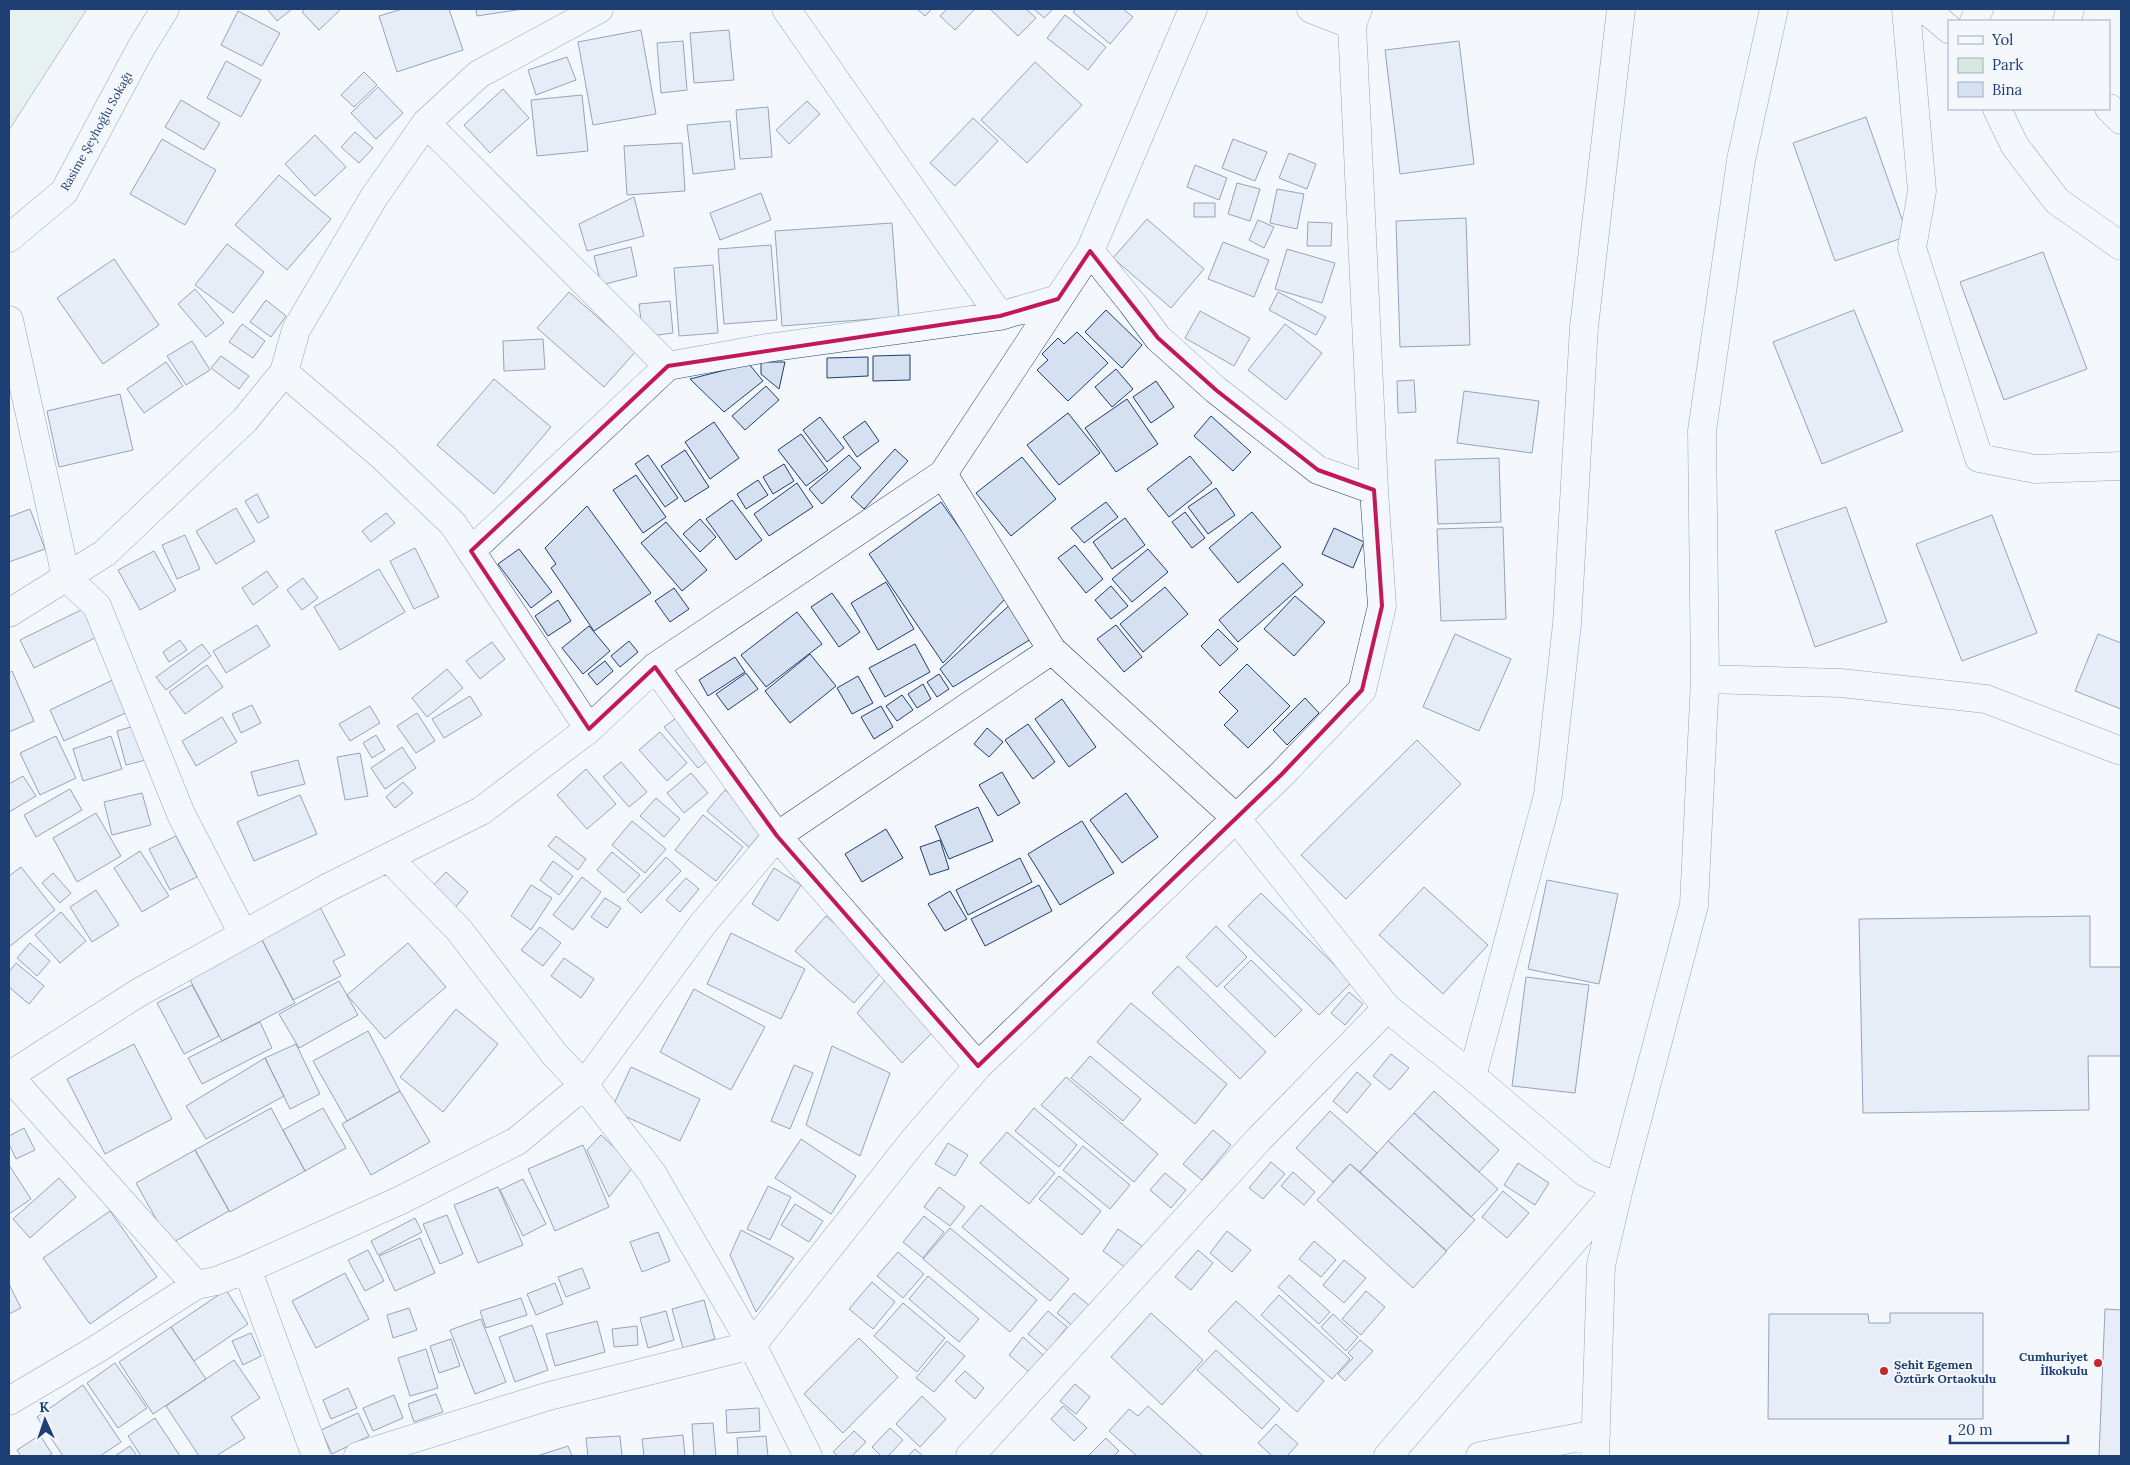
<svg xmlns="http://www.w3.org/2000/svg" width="2130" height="1465" viewBox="0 0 2130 1465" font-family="Lora,serif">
<rect width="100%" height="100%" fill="#f4f7fb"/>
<path fill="#d7e8df" stroke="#687fa3" d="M9,9h78l-78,121z"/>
<path fill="#d5e0f0" stroke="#1d3f73" d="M267,9h25l-15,12z
M305,9h36l-22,21 -17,-18z
M402,9h47l14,41 -66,22 -18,-56z
M476,9h47l-46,7z
M917,9h15l-7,7z
M947,9h28l-20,21 -15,-14z
M990,9h36l10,9 -18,18z
M1034,9h19l-9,9z
M1076,9h47l10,8 -23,27 -37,-32z
M238,11l42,22 -18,33 -41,-21z
M1065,15l41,32 -18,23 -41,-32z
M641,30l15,84 -63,11 -15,-83z
M729,30l5,50 -40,3 -4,-50z
M683,41l4,49 -26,3 -4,-50z
M1459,41l15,123 -74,10 -15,-124z
M567,57l9,23 -40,15 -8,-25z
M226,61l35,19 -20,37 -34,-19z
M1035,62l47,43 -55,58 -46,-43z
M364,72l13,13 -23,22 -13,-12z
M378,87l25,26 -27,26 -25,-26z
M503,89l26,29 -39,35 -26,-28z
M582,95l6,56 -51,5 -6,-56z
M181,100l39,23 -16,27 -39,-23z
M807,101l13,13 -31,30 -13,-14z
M768,107l4,50 -32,2 -4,-49z
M1866,117l42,119 -73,25 -42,-118z
M973,118l25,23 -43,45 -25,-23z
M730,121l5,48 -42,5 -6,-49z
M355,132l18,16 -14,15 -18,-16z
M315,135l31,32 -31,29 -30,-32z
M162,139l54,31 -31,55 -55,-31z
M1233,139l34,13 -12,29 -33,-13z
M682,143l3,48 -58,4 -3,-49z
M1289,153l27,11 -9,25 -28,-11z
M1195,165l32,13 -8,22 -32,-13z
M279,175l52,44 -44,51 -52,-45z
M1237,183l23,6 -10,32 -22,-7z
M1277,189l27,5 -7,35 -27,-6z
M761,193l10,27 -51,20 -10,-27z
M634,197l10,39 -57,15 -8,-27z
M1194,203h21v14h-21z
M1466,218l4,127 -70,2 -4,-126z
M1147,219l57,50 -33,39 -58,-50z
M1258,220l16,7 -10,21 -15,-8z
M1308,222l24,1 -1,23h-24z
M892,223l7,94 -117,9 -7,-95z
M1223,242l46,18 -15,37 -46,-18z
M227,244l37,28 -31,41 -38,-28z
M771,245l6,75 -53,4 -6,-75z
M631,247l6,29 -36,9 -7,-29z
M1287,249l48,14 -13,40 -47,-14z
M2043,252l44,117 -83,31 -44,-118z
M114,259l45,66 -56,39 -46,-66z
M713,265l5,68 -39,3 -5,-68z
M195,289l29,34 -18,14 -28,-33z
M569,292l67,59 -32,36 -67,-59z
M1278,292l48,25 -10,18 -47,-25z
M266,300l20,16 -15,21 -21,-15z
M670,301l3,32 -30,4 -4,-33z
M1106,310l36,35 -20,23 -37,-36z
M1854,310l49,121 -81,33 -49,-122z
M1200,311l50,27 -16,28 -49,-28z
M242,324l23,17 -12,17 -24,-16z
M1285,324l37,29 -36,47 -38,-30z
M1077,332l31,31 -40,38 -31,-31 11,-10 -6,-6 16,-16 6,6z
M543,339l2,30 -41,2 -1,-30z
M192,341l18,29 -24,15 -19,-29z
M910,355v25l-37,1v-25z
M221,356l28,20 -10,13 -28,-21z
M868,357v19l-41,2v-20z
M166,362l17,24 -39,27 -17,-24z
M761,362h24l-6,27 -18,-15z
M749,364l14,17 -39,31 -34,-33z
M1116,369l17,20 -21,18 -17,-20z
M494,379l57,48 -57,67 -57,-49z
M1414,380l2,32 -18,1 -1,-32z
M1156,381l18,26 -23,16 -18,-26z
M766,386l13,14 -34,30 -13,-14z
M1464,391l75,10 -7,52 -75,-10z
M120,394l13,56 -74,17 -12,-56z
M1127,399l31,45 -42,28 -31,-44z
M1068,413l32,40 -41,32 -32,-40z
M1211,416l40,36 -18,19 -39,-35z
M820,417l24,31 -17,14 -24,-32z
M865,421l14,20 -22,16 -14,-20z
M714,422l25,36 -29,21 -25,-37z
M801,434l27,36 -22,16 -28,-36z
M895,449l13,12 -44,48 -13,-12z
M685,450l24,37 -24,15 -24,-36z
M648,455l30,43 -13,9 -30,-43z
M849,455l12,13 -39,36 -13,-15z
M1190,456l22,27 -43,34 -22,-28z
M1022,457l34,42 -45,37 -35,-43z
M1499,458l2,64 -63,2 -3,-64z
M784,464l10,17 -21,13 -10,-17z
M636,475l30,42 -23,16 -30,-43z
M758,480l10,15 -22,14 -9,-15z
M797,483l16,24 -44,29 -15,-22z
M1216,488l19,27 -27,19 -20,-27z
M257,494l12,23 -11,6 -13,-22z
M732,500l30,40 -26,20 -30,-41z
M941,502l67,94 -65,67 -74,-109z
M1106,502l12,15 -34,26 -13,-15z
M587,506l64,87 -57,38 -43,-63 5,-4 -11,-16z
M1846,507l41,115 -72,25 -40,-116z
M236,508l19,33 -39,23 -20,-33z
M30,509l15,40 -36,13v-45z
M1185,512l20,26 -13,10 -20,-26z
M1252,512l29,35 -43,36 -29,-35z
M386,513l9,10 -24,19 -9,-11z
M1992,515l45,118 -75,28 -46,-117z
M1125,518l20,27 -33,24 -19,-27z
M700,519l16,18 -16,15 -17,-18z
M666,522l41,48 -25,21 -41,-48z
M1503,527l3,92 -65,2 -4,-92z
M1334,528l30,14 -11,26 -31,-14z
M185,535l15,34 -23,10 -15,-34z
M1075,545l28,34 -17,14 -28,-35z
M415,548l24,49 -25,12 -24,-48z
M519,549l33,43 -21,16 -33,-44z
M1148,549l20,23 -36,30 -20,-23z
M154,551l22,39 -36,20 -22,-40z
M1283,563l20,22 -65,57 -19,-22z
M379,569l26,43 -65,38 -26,-43z
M267,571l11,16 -25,18 -11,-17z
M303,578l15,20 -16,12 -15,-20z
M886,582l28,47 -36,21 -27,-47z
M1111,586l17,20 -17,13 -16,-19z
M1165,587l23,27 -45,38 -23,-28z
M674,588l15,21 -19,13 -15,-21z
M832,593l28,39 -21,15 -28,-40z
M1295,596l30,26 -31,34 -30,-27z
M558,600l13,21 -23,15 -13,-20z
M1014,601l22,35 -83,51 -13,-18z
M89,606l14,28 -69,34 -14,-28z
M797,612l25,32 -56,43 -25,-32z
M257,625l13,21 -44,27 -13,-22z
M1116,625l26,32 -18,15 -27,-33z
M589,626l21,25 -27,23 -21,-26z
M1218,629l20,20 -18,17 -19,-20z
M1455,634l56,25 -32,72 -56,-24z
M2098,634l23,9v66l-46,-18z
M180,640l7,10 -18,12 -6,-10z
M629,641l9,11 -18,15 -9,-11z
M492,642l13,17 -25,20 -14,-18z
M202,644l9,12 -45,34 -10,-13z
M915,644l15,28 -45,25 -16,-29z
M810,654l26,32 -46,37 -25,-32z
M735,657l10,15 -37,24 -9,-16z
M605,661l8,10 -16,14 -9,-11z
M1247,664l43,42 -42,42 -24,-23 14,-14 -19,-19z
M207,665l16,22 -38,27 -16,-22z
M447,669l16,19 -36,29 -15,-19z
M12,671l22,50 -25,11v-59z
M746,673l12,16 -30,21 -12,-16z
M939,674l10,15 -12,8 -10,-15z
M858,676l15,27 -21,11 -15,-26z
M117,678l15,32 -68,31 -14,-31z
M923,684l8,15 -14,9 -9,-14z
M902,695l11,15 -16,11 -11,-15z
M470,696l12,19 -38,23 -12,-19z
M1305,698l14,15 -32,32 -14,-15z
M1062,699l34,48 -27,20 -34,-48z
M252,705l9,18 -20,10 -9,-19z
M370,706l10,17 -30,18 -11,-17z
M881,706l12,21 -19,12 -13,-22z
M417,713l18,28 -19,12 -19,-27z
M680,715l33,41 -15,12 -34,-41z
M222,717l15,25 -41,24 -14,-25z
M144,723l10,35 -28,7 -9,-34z
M1028,724l27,38 -22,17 -28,-39z
M987,728l16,14 -14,15 -15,-13z
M660,732l27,31 -20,18 -28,-31z
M376,735l9,15 -13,8 -9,-15z
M56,736l20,42 -36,17 -20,-42z
M111,736l11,33 -39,12 -10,-32z
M1417,740l44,44 -115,115 -45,-44z
M402,747l14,21 -31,21 -14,-21z
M360,753l8,43 -23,4 -8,-43z
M298,760l7,24 -47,12 -7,-24z
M621,762l26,30 -18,15 -26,-30z
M586,769l30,35 -29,25 -30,-34z
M1002,772l18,31 -22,13 -19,-31z
M691,773l17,20 -24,20 -17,-20z
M23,776l13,20 -27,16v-28z
M403,782l10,11 -18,15 -9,-11z
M70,789l12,21 -46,27 -12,-22z
M725,790l42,36 -18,21 -42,-36z
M142,793l9,32 -39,10 -8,-33z
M1126,793l32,44 -36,26 -32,-43z
M300,795l17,39 -63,27 -17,-39z
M656,798l24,21 -16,18 -24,-21z
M978,807l15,34 -44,18 -14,-33z
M96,813l25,43 -44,26 -24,-44z
M703,815l40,32 -27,34 -41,-31z
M632,821l34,28 -21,24 -33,-28z
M1082,821l32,52 -54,32 -32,-51z
M886,829l17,29 -41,24 -17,-28z
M176,836l21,41 -27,13 -21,-41z
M556,836l30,23 -8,11 -30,-24z
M940,840l9,29 -19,6 -10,-28z
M140,851l29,45 -27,16 -28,-44z
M612,852l28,23 -16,18 -27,-23z
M666,857l15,14 -40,42 -14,-13z
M1020,858l12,24 -64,33 -12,-25z
M553,861l20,15 -14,19 -19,-15z
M21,867l34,43 -46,37v-71z
M774,868l27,17 -23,36 -26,-17z
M446,872l22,20 -15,18 -23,-21z
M53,873l18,20 -11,10 -18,-20z
M582,877l19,15 -28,38 -20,-15z
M686,878l13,11 -19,23 -14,-12z
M1547,880l71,14 -19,90 -71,-15z
M531,885l21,13 -21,32 -20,-14z
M1039,885l13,26 -67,35 -14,-27z
M1424,887l64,58 -45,49 -64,-59z
M96,890l23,35 -27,17 -22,-35z
M950,891l17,28 -22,12 -17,-27z
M1261,893l91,89 -33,33 -91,-89z
M605,898l16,10 -14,20 -16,-11z
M320,907l25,48 -12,6 8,15 -48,24 -32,-62z
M61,912l25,29 -26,22 -25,-28z
M826,916l59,52 -31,35 -59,-52z
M2090,916v51h31v89h-33l1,54 -226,3 -4,-194z
M1216,926l31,31 -30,30 -31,-30z
M540,927l21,16 -18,23 -22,-16z
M731,933l74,36 -24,50 -74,-35z
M261,938l34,65 -73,38 -34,-65z
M30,943l20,18 -13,15 -20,-18z
M408,943l38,44 -61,52 -38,-44z
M564,958l30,21 -13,19 -30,-22z
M1251,960l51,50 -27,27 -51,-50z
M16,963l28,23 -15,18 -20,-17v-15z
M1178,966l88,86 -26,27 -88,-86z
M1526,977l63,8 -14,108 -63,-7z
M886,979l46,54 -30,30 -45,-50z
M339,981l19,34 -59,33 -20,-34z
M192,985l27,51 -35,18 -27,-51z
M694,989l71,38 -34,63 -71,-38z
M1349,992l14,12 -18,21 -14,-12z
M1131,1003l96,81 -32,40 -98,-82z
M456,1009l42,35 -55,68 -43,-35z
M260,1022l12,26 -70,36 -14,-26z
M368,1031l32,60 -53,30 -34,-60z
M134,1044l38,75 -67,35 -38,-75z
M296,1044l24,50 -30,15 -25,-51z
M832,1046l58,27 -30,83 -54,-31z
M1391,1054l18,14 -19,22 -17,-14z
M1090,1056l51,43 -18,22 -52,-43z
M265,1058l19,38 -78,43 -20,-33z
M794,1065l19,8 -23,56 -19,-8z
M631,1067l69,32 -20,42 -69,-31z
M1357,1072l14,12 -24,29 -14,-12z
M1066,1077l92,77 -24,28 -93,-77z
M400,1091l30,51 -59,33 -29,-51z
M1434,1091l65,59 -20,22 -65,-59z
M271,1108l34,63 -75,41 -35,-62z
M323,1108l23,40 -41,23 -22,-41z
M1034,1108l43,37 -18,22 -44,-36z
M1330,1111l47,42 -17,19 -10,-8 -17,18 -37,-34z
M1414,1113l84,76 -27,28 -83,-76z
M24,1128l11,22 -19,9 -7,-15v-8z
M1213,1130l18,15 -29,35 -19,-16z
M1007,1132l48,41 -26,31 -49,-41z
M601,1135l33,31 -25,31 -22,-47z
M801,1139l55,37 -25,38 -56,-36z
M1388,1141l87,79 -29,31 -86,-79z
M948,1143l20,12 -13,21 -20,-12z
M583,1145l26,62 -54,24 -27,-62z
M1083,1146l47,39 -20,24 -47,-39z
M195,1150l34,61 -59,33 -34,-61z
M1271,1162l14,12 -22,25 -14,-11z
M1518,1163l31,20 -14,22 -31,-20z
M1350,1164l97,87 -34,37 -96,-88z
M9,1165l22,34 -22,15z
M1293,1172l22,20 -11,13 -23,-19z
M1165,1173l21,17 -15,18 -21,-18z
M1059,1176l42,35 -19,24 -43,-36z
M59,1178l17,19 -46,41 -17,-19z
M523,1179l23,45 -23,12 -23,-46z
M768,1186l23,11 -21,43 -23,-11z
M498,1187l25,58 -45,18 -24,-58z
M939,1187l26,20 -15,19 -26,-19z
M1503,1191l26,22 -22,25 -25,-21z
M795,1204l28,17 -14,21 -28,-17z
M981,1205l88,74 -19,22 -88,-74z
M110,1211l47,66 -67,47 -47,-66z
M447,1215l16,39 -23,10 -17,-40z
M924,1216l20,16 -21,26 -20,-16z
M415,1218l7,14 -44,23 -7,-14z
M950,1228l87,72 -27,32 -87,-73z
M1118,1229l24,17 -16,22 -23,-17z
M741,1230l53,28 -38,54 -26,-57z
M1227,1231l24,19 -19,22 -22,-19z
M658,1232l12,29 -28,11 -12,-30z
M420,1238l15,35 -40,18 -16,-35z
M1314,1241l22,19 -15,17 -22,-18z
M368,1250l16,31 -19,10 -17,-31z
M1198,1250l15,13 -22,27 -16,-13z
M898,1252l26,22 -21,24 -26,-22z
M1344,1260l22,18 -22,25 -21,-18z
M582,1268l8,20 -24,9 -8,-20z
M345,1273l24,46 -53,29 -24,-47z
M1289,1275l41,37 -11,12 -41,-37z
M928,1276l51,43 -20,23 -50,-43z
M872,1282l23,20 -22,27 -24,-20z
M555,1283l8,21 -27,11 -9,-21z
M9,1284l12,24 -12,6z
M226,1290l22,34 -54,37 -23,-34z
M1366,1291l19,16 -24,28 -19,-16z
M1074,1293l17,14 -17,20 -17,-14z
M1279,1295l71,64 -18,20 -71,-64z
M521,1298l6,17 -41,13 -6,-17z
M704,1300l11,39 -32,9 -11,-39z
M1236,1301l88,80 -27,31 -89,-81z
M903,1303l42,35 -28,34 -43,-36z
M409,1308l8,22 -24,8 -6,-23z
M2105,1309l16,1v146h-22z
M666,1311l8,29 -26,8 -8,-30z
M1048,1311l19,16 -19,24 -20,-17z
M1151,1313l52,47 -41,45 -51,-48z
M1890,1313h93v106h-215l1,-105h99l1,9h21z
M1333,1314l25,23 -12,14 -25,-24z
M481,1319l25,63 -31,12 -25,-64z
M597,1321l8,31 -50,14 -9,-32z
M532,1325l16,45 -33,12 -16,-45z
M637,1326l1,19 -24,2 -2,-18z
M171,1327l35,52 -53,35 -34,-52z
M251,1333l10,23 -18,9 -11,-24z
M1023,1337l20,18 -14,17 -20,-17z
M859,1338l39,39 -55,56 -39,-39z
M451,1339l9,27 -21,7 -9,-27z
M1360,1340l13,11 -28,30 -7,-7 15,-16 -5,-5z
M947,1341l18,15 -31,36 -18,-14z
M426,1349l12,39 -28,8 -12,-38z
M1216,1350l64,59 -18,20 -65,-59z
M234,1360l26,38 -29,19 14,21 -29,18h-17l-33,-50z
M115,1363l32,45 -29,20 -31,-45z
M965,1371l19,17 -9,11 -20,-18z
M1075,1384l15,13 -14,17 -16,-13z
M83,1385l38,57 -21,14h-37l-26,-39z
M348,1388l9,20 -26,11 -8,-19z
M436,1394l7,18 -29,10 -6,-18z
M394,1395l9,23 -30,13 -10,-23z
M922,1396l24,23 -26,28 -24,-23z
M1063,1406l24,22 -13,13 -23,-22z
M1148,1406l55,50h-66l-28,-25 20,-22 9,7z
M759,1408l1,23 -33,2 -1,-23z
M358,1413l11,23 -37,18 -11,-24z
M155,1418l25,38h-39l-13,-20z
M713,1423l3,33h-22l-2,-32z
M1276,1424l22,20 -11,12h-15l-14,-13z
M890,1428l13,12 -15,16h-7l-9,-9z
M854,1431l12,11 -14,14h-14l-5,-4z
M40,1435l12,19 -4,2h-27l-4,-6z
M683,1435l2,21h-41l-2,-17z
M620,1436l2,20h-34l-2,-18z
M766,1436l2,20h-30l-1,-18z
M1106,1438l13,13 -5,5h-26z
M130,1446l7,10h-22z
M568,1446l4,10h-35z
M915,1449l8,7h-15z"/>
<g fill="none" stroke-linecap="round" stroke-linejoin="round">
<g stroke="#1d3f73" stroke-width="29">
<path id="minor" d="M786,9l214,307
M1311,9l41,16
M1906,9l16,182 -10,57 67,210 56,11 86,-3
M1925,9l24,20
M1974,21l5,-12
M2067,21l3,-12
M2109,108l12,12
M1997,109l18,37 42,55 64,45
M426,123l242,243
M1090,251l42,52 26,35 58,52 102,80 56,20
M9,320l57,257 31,29 84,208 62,120
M284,372l99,85 70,67 136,205
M943,474l109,176 184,168 151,190 85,68 114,97 33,15 -231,268
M471,551l197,-185 99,-18 233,-32 58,-17
M9,613l96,-60 140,-133 39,-48 12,-42 78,-133 52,-74 53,-49 120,-65
M655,667l122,169 201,230
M1705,679l136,4 145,16 135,52
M389,858l70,72 96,125 29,30 68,88 100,172 56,111
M9,1076l129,-83 191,-106 152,-76 108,-82 66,-62 288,-193 147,-223 103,-242
M9,1076l187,209
M1472,1076l76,-281 19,-171 17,-297 37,-318
M247,1269l69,187
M9,1401l88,-52 99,-64 20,-4 31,-12 154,-69 116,-59 67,-56 118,-160 75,-89 275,-186
M358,1456l191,-60 203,-51 162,-205 64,-74 303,-291 81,-85 20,-84 -8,-116 -22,-465 6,-16
M970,1456l290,-318 127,-130
M1480,1456l116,-22
M1595,1456l6,-191 18,-77 75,-283 11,-226 -3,-248 39,-271 33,-151"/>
</g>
<g stroke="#1d3f73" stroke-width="29">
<path id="major" d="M9,238l55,-46 77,-144 24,-39"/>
</g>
<use href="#minor" stroke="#f4f7fb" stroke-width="28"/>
<use href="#major" stroke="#f4f7fb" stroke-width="28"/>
</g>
<path d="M0 0H2130V1465H0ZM1090,251l68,87 58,52 102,80 56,20 8,116 -20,84 -81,85 -303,291 -201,-230 -122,-169 -66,62 -118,-178 197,-185 332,-50 58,-17z" fill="#f4f7fb" fill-opacity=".55" fill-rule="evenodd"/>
<path fill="none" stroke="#c2185b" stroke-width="4" stroke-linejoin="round" d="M1090,251l68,87 58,52 102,80 56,20 8,116 -20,84 -81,85 -303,291 -201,-230 -122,-169 -66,62 -118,-178 197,-185 332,-50 58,-17z"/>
<g fill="#c62828" stroke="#f4f7fb" stroke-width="2">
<circle cx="2098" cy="1363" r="5"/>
<circle cx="1884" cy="1371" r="5"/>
</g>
<g text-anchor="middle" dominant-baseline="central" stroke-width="4" stroke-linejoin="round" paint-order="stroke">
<g font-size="12" fill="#1d3f73" stroke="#f4f7fb">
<text transform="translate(96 131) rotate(-61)">Rasime Şeyhoğlu Sokağı</text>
</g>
<g font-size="12" font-weight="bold" fill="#1d3f73" stroke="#f4f7fb" text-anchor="end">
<text x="2088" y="1356">Cumhuriyet<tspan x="2088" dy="14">İlkokulu</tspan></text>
<text x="1894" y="1364" text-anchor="start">Şehit Egemen<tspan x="1894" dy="14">Öztürk Ortaokulu</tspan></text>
</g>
</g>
<rect width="2130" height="1465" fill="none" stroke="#1d3f73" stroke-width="20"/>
<rect x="1948" y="20" width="162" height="90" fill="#f4f7fb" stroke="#9eadc5"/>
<rect x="1958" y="36" width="25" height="8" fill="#f4f7fb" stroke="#9eadc5"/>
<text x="1992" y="45" font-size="15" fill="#1d3f73">Yol</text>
<rect x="1958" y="58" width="25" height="15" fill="#d7e8df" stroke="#9eadc5"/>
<text x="1992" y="70" font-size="15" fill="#1d3f73">Park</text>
<rect x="1958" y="82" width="25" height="15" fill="#d5e0f0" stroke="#9eadc5"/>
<text x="1992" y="95" font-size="15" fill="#1d3f73">Bina</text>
<g transform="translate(45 1420) rotate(357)" stroke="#f4f7fb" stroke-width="4" paint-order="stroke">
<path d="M0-4L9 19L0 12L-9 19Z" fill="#1d3f73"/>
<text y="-8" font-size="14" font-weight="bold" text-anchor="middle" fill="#1d3f73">K</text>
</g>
<path d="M1950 1435v8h118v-8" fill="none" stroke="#1d3f73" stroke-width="2.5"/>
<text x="1958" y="1435" font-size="15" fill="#1d3f73" stroke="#f4f7fb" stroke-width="4" paint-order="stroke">20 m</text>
</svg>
